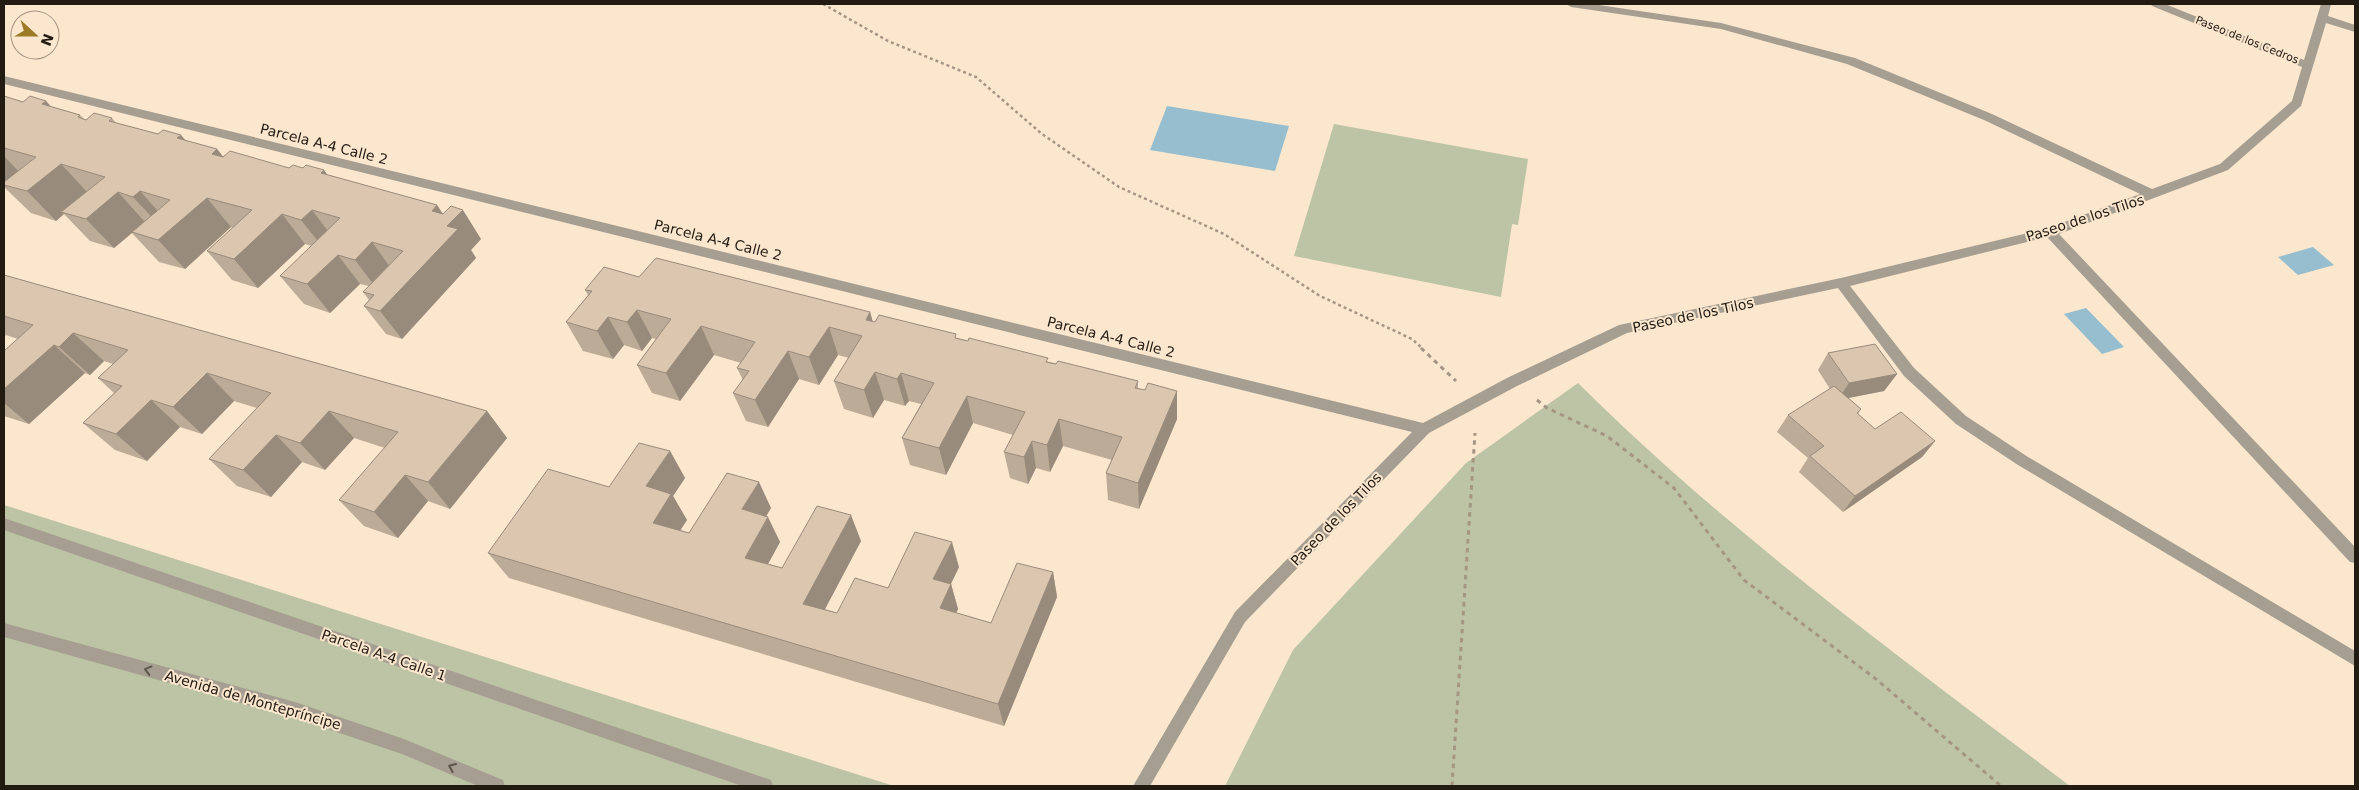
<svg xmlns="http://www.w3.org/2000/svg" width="2359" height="790" viewBox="0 0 2359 790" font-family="'DejaVu Sans',sans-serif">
<rect width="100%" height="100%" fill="#fbe6ce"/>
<path fill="#bdc4a5" d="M1334,124l194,35 -10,66 -6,-1 -11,73 -207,-41z
M1578,383c151,150 323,275 492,403h-845l68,-136 173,-187z
M4,505l890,281h-890z"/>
<path fill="#97bece" d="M1167,106l122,20 -14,45 -125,-21z
M2313,247l21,18 -36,10 -20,-18z
M2086,308l38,39 -22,7 -38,-40z"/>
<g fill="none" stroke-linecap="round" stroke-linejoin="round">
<path stroke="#a59684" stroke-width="2.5" stroke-dasharray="3 3" stroke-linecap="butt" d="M823,4l65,37 88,36 66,57 77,53 105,47 96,62 92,43 11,10"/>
<path stroke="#a59684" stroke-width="3" stroke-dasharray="4.5 4.5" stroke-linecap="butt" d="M1421,348l35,33
M1537,400l10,8 60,28 67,52 70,92 132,99 125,107
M1452,786l23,-353"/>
<path fill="#a69f91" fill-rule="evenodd" d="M1566,4h26l129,19 134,35 137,56 160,75 68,-25 72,-63 10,-34 -150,-61 -1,-2h14l139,56 17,-56h10l-3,12 27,9v7l-29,-9 -25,83 -73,64 -169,64 296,313v16l-5,-1 -303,-325 -197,49 64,82 52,48 62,41 327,194v15l-337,-201 -62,-41 -52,-48 -66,-88 -211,45 -110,53 -88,47 -184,189 -95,164h-17l102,-174 177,-180 -1408,-348v-8l1419,347 84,-45 112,-53 222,-47 207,-50 92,-34 -156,-74 -137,-56 -126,-35 -150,-22z
M4,518l761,260 6,2 2,6h-31l-738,-256z"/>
<path fill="#a69f91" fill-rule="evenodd" d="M4,623l291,79 109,37 99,41 2,6h-27l-76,-32 -107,-36 -291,-81z"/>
</g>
<path fill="#bcab97" d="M4,96l19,6 23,-1 5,6 29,8 4,4 2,1 26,-2 4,5 101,26 6,8 66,11h14l21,2 3,5 110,30 6,9 38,25 -10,11 5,8 -74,81 -16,-5 -22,-28 5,-6 -6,-8 6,-6 -9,-2 -30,29 -26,-9 -24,-28 32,-30 -7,-2 -47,44 -26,-8 -25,-29 26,-23 -2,-1 -46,42 -26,-7 -27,-29 -18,15 -24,-7 -26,-27 -8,7 -25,-8 -26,-25 -1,1z
M4,275l483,136 20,27 -57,71 -22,-8 -30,37 -34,-12 -25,-26 46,-52 -31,-10 -29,32 -23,-8 -31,35 -34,-11 -28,-27 48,-51 -23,-7 -32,33 -22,-7 -33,34 -32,-11 -32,-27 31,-30 -16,-15 15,-14 -9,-3 -14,14 -5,-2 -56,51 -25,-8v-65l14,-12 -12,-4 -2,2z
M639,277l231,35 3,10 84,16 92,24 89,19v7l39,31 -38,90 -31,-9 -2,-27 6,-13 -49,-14 -13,26 -14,-4 -8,16 -18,-6 -6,-26 9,-17 -40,-12 -27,52 -36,-10 -8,-27 19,-34 -12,-3 -4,5 -21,-6 -11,18 -29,-9 -10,-28 15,-23 -11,-3 -19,30 -20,-6 -31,48 -22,-6 -13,-28 10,-13 -6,-12 4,-5 -27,-8 -34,46 -28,-8 -15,-28 19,-26 -4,-1 -10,13 -18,-6 -11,14 -30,-8 -17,-29 22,-27 -3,-5z
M1828,353l69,21 -13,17 -36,7 13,11 -3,5 17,15 60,12 -13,16 -79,55 -44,-40 9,-14 -31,-26 11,-17 42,-26 -12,-19z
M670,451l15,27 -12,18 14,24 -7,10 9,3 82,-25 -5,8 14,26 -12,22 14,4 79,-27 -36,68 12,4 51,-25 71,-21 -8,17 7,25 -2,4 35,10 62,-51 4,25 -53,129 -495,-148 -21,-25 121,-66z"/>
<path fill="#998b7b" d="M46,101l27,30 -31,-27z
M181,135l25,30 -29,-27z
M217,149l24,30 -29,-25z
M4,156l18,19 -18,10z
M61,164l28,30 -28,18 3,2 -8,7 -29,-30z
M324,170l21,30 -24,-27z
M140,191l26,29 -6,6 -27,-29z
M118,192l27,30 -31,26 -28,-29z
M207,198l24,29 -46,42 -27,-29z
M437,205l12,19 14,-14 18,29 -10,11 5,8 -74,81 -22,-28 52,-100z
M312,210l22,29 -10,10 -23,-29z
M282,214l23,30 -47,44 -24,-29z
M372,242l21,29 -16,18 -22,-29z
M338,255l22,29 -30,29 -23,-29z
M637,310l15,28 -10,13 -15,-29z
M870,312l8,29 -12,-21z
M608,317l16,28 -11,14 -16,-28z
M701,326l13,29 -34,46 -14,-28z
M829,327l9,28 -19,30 -10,-28z
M73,333l31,28 -14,14 -31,-28z
M54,345l31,28 -56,51 -25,-21v-14z
M788,351l11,28 -31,48 -13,-27z
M875,372l9,28 -11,18 -9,-28z
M207,373l27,28 -32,33 -29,-27z
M901,373l8,28 -4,5 -8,-27z
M1897,374l-13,17 -46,9 11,-17z
M1177,391v28l-38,90 -1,-26z
M967,396l6,27 -27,52 -7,-27z
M151,400l29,27 -33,34 -31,-27z
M329,411l25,27 -29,32 -25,-27z
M487,411l20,27 -57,71 -22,-27z
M1059,419l4,27 -13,26 -3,-27z
M276,435l26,27 -31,35 -28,-27z
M1032,441l4,27 -8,16 -4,-27z
M1935,441l-13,16 -79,55 12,-16z
M670,451l15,27 -12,18 14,24 -18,28 -16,-25 -7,-37z
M405,475l23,26 -30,37 -24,-26z
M759,482l12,26 -16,27 -13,-26z
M851,515l10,26 -46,87 -12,-24z
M768,517l12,25 -22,40 -13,-24z
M952,542l7,25 -18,37 -8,-25z
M1053,572l4,25 -53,129 -6,-22z
M951,584l7,25 -11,23 -7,-24z"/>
<path fill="#dbc7b0" stroke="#998b7b" d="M4,96l19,6 7,-6 16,5 -4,3 38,11 -2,2 8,3 8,-7 18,5 -3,3 49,13 5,-4 18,5 -4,3 40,11 -5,5 11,3 7,-6 59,17 4,-3 10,3 3,-3 18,5 -3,3 116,32 -5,6 11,3 8,-8 12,4 -16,16 11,3 -78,82 -16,-5 10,-11 -11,-3 40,-41 -31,-9 -17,18 -17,-5 -31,29 -27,-8 60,-58 -28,-8 -11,10 -19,-6 -48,45 -27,-8 45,-41 -45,-12 -49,42 -26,-8 38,-32 -30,-9 -7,6 -15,-5 -32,27 -25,-7 44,-35 -44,-13 -34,27 -23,-6v-3l32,-25 -32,-9z
M656,258l214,54 -4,8 9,2 4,-7 77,19 -1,4 13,3 1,-3 79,20 -2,4 10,2 2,-3 80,20 -3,7 10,2 3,-7 29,8 -39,92 -32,-10 16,-36 -63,-18 -12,26 -15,-4 -8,16 -20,-5 21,-40 -58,-16 -28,52 -37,-10 32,-55 -33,-10 -4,6 -22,-7 -11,18 -30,-9 28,-45 -33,-9 -20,30 -21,-6 -33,49 -22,-7 16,-22 -12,-3 18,-26 -54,-16 -35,47 -29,-8 34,-46 -34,-9 -10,12 -19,-5 -11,14 -31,-9 26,-31 -7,-1 19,-23 35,10z
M4,275l483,136 -59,71 -23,-7 -31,37 -35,-12 59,-68 -69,-21 -29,32 -24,-8 -33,35 -34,-11 62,-66 -64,-20 -34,34 -22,-7 -35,34 -33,-11 39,-37 -24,-8 30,-28 -55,-17 -14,14 -5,-2 -50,44v-38l29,-26 -29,-9z
M1875,344l22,30 -48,9 -21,-30z
M1834,386l27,23 -4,4 18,16 26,-17 34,29 -80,55 -45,-40 14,-10 -36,-31z
M639,443l31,8 -24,35 25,8 -18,29 36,10 38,-60 32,9 -17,27 26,8 -23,41 37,10 35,-62 34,9 -48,89 34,9 18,-35 33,10 27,-56 37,10 -19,37 18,5 -11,24 51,15 26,-60 36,9 -55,132 -510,-151 60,-84 61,18z"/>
<defs><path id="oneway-chevron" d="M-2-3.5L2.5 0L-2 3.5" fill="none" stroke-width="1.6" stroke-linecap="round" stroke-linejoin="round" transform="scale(1.25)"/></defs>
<g stroke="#5d564b">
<use href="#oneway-chevron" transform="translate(148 670) rotate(-165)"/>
<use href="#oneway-chevron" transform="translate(452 767) rotate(-157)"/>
</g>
<g text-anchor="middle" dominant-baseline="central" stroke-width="4" stroke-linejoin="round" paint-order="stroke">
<g font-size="11" fill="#221b12" stroke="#fbe6ce">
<text transform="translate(2247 40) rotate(22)">Paseo de los Cedros</text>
</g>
<g font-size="14" fill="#221b12" stroke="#fbe6ce">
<text transform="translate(324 144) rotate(14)">Parcela A-4 Calle 2</text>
<text transform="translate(2085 218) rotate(-18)">Paseo de los Tilos</text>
<text transform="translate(718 240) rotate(14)">Parcela A-4 Calle 2</text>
<text transform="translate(1693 315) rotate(-12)">Paseo de los Tilos</text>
<text transform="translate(1111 337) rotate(14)">Parcela A-4 Calle 2</text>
<text transform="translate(1336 519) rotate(-46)">Paseo de los Tilos</text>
<text transform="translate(384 655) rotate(19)">Parcela A-4 Calle 1</text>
<text transform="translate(253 700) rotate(16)">Avenida de Montepríncipe</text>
</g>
</g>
<rect width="2359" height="790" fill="none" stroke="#221b12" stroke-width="10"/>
<g transform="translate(35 35) rotate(111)"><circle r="24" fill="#fbe6ce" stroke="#a49583"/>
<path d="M0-4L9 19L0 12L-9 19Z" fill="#9d7b26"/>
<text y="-8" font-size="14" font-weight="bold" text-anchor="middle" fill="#221b12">N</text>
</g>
</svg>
